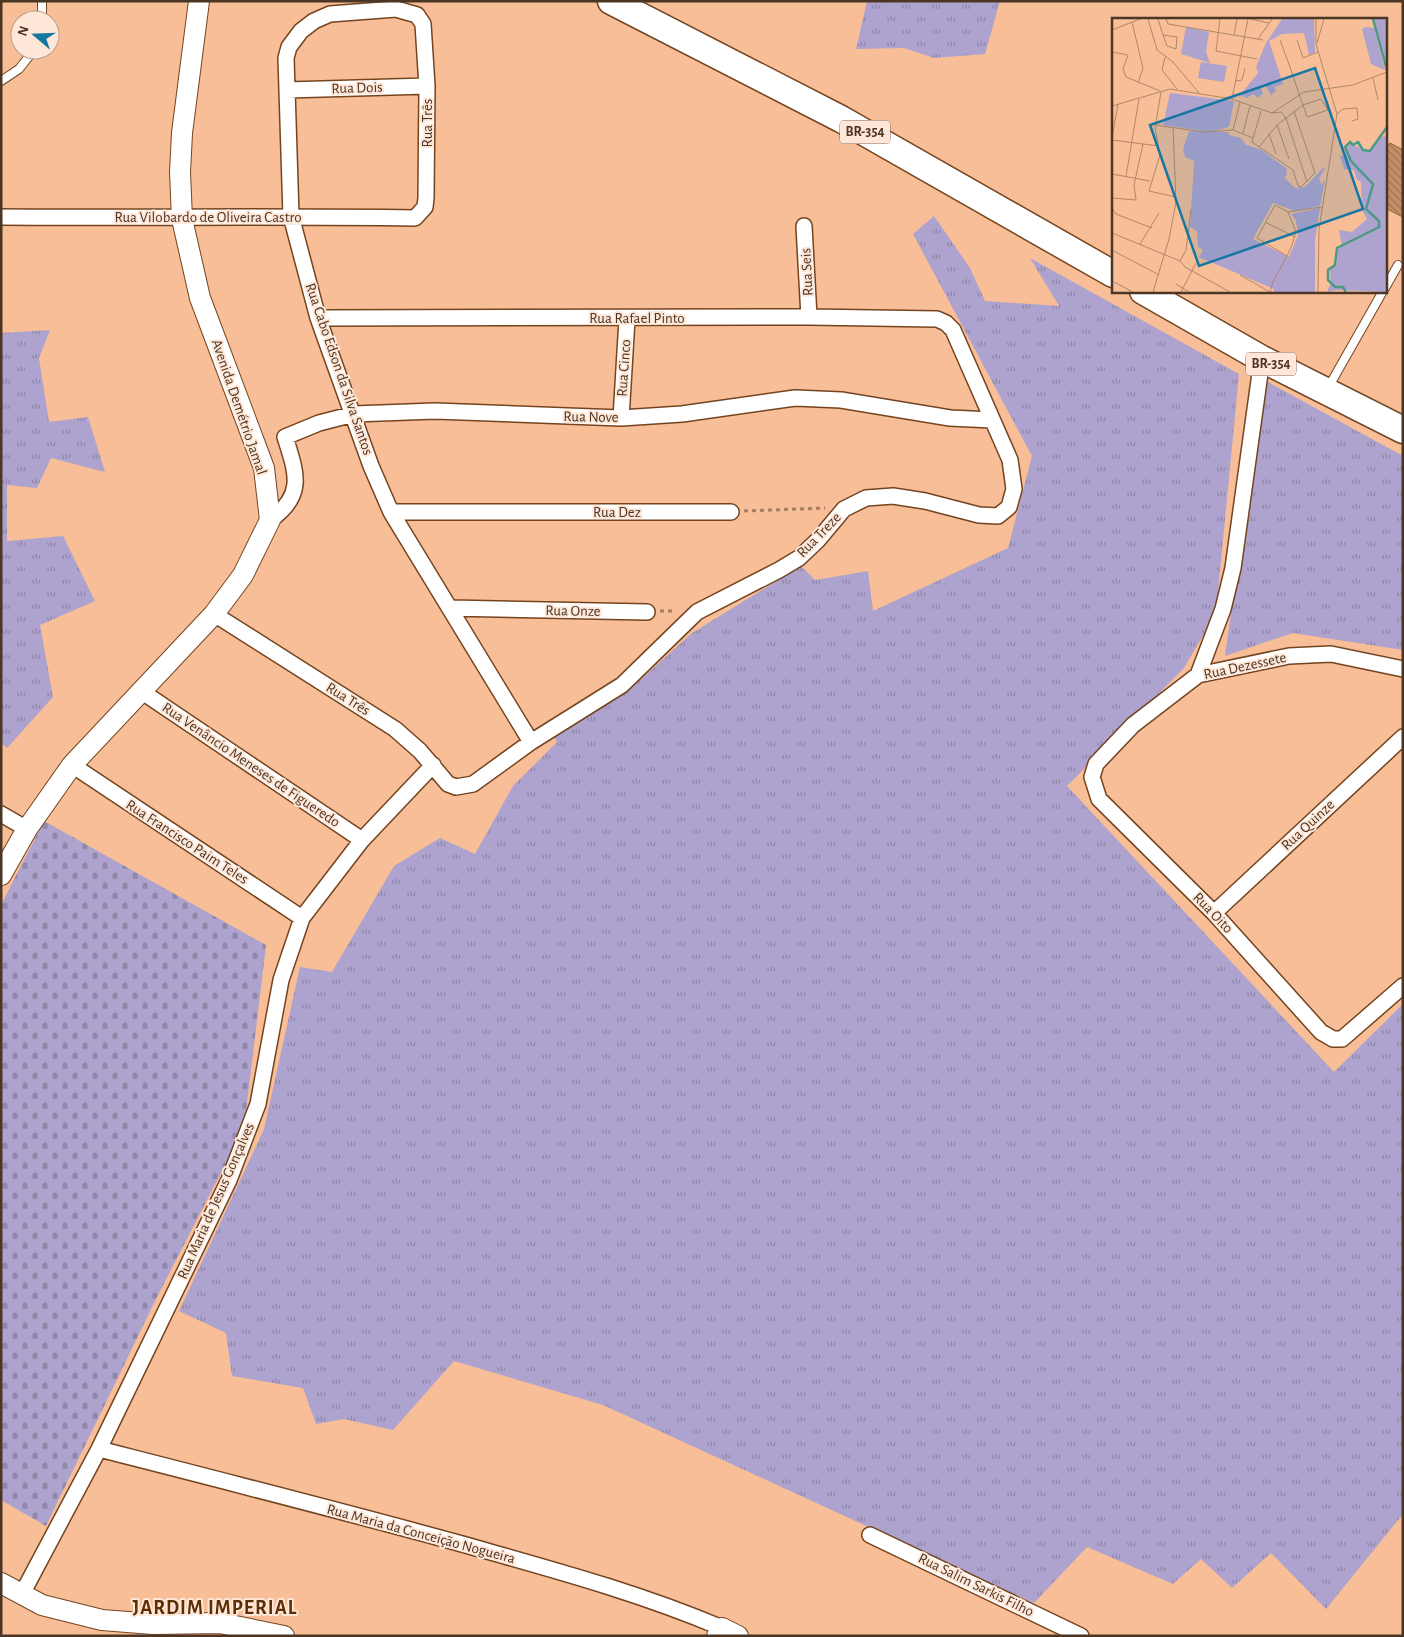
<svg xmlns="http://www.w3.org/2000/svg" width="1404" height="1637" viewBox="0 0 1404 1637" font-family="'Alegreya Sans',sans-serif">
<defs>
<pattern id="grass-tufts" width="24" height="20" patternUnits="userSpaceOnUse" patternTransform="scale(1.25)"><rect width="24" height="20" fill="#aea3ce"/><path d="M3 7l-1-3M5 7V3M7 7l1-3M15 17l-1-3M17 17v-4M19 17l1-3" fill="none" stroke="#9086a7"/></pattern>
<pattern id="cemetery-stones" width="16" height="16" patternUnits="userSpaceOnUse" patternTransform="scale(1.25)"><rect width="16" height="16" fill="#aea3ce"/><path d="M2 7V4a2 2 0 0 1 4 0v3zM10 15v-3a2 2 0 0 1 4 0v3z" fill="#9086a7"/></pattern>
<pattern id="building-back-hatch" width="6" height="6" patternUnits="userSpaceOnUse" patternTransform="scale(1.25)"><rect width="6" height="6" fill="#c48e68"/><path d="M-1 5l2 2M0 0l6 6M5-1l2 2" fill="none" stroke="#a17555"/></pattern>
</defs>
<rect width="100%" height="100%" fill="#f7be97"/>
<path fill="url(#grass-tufts)" d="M867,1h133l-15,53 -51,4 -30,-10 -48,1z
M934,216l36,52 15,33 74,5 -29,-48 209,116 -23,239 -32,55 -117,118 267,286 69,-68v510l-77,95 -55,-56 -39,35 -31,-29 -28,25 -86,-37 -53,56 -431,-198 -149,-44 -61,69 -49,-11 -28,5 -13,-36 -71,-12 -6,-43 -47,-22 85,-182 36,-162 32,5 62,-106 46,-28 35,16 38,-68 44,-44 -6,-11 76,-39 65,-59 109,-67 14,14 53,-9 5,40 135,-63 24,-92 -119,-222z
M50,330l-11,28 10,64 39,-5 17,55 -54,-14 -14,30 -30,-3v56l56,-5 32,65 -55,24 13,72 -46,51 -6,-5v-410z
M1264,380l139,76v194l-110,-17 -68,23z"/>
<path fill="url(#cemetery-stones)" d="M44,821l222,124 -22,183 -88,171 -110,227 -45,-26v-595z"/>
<path fill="url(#building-back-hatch)" stroke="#8d5b36" d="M1390,143l13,7v67l-18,-9v-57z"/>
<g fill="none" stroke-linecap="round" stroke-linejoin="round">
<g stroke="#74441f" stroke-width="10">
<path id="lane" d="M42,20v-19
M1,81l18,-12 15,-19
M1385,288l13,-23
M1328,388l55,-97"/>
</g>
<g stroke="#74441f" stroke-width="18">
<path id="street" d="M287,90l140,-4
M1,217c138,1 276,-1 414,1l10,-11 1,-9 1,-112 -4,-62 -6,-9 -21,-6 -66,5 -16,7 -13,10 -12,16 -3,11 5,158 27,102 53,148 20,46 140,230
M804,226l5,91
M621,418l6,-99
M391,512h340
M270,520c36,-25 26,-48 15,-83l34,-14 35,-9 81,-3 186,7 61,-4 113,-16 46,2 109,18 42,2
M450,608l197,4
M214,614l181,115 25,22 28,33 8,3 17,-3 58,-42 91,-57 75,-73 82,-42 20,-12 19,-18 26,-31 22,-11 27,-2 32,5 54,14 19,1 11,-9 5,-18 -4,-29 -57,-130 -7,-7 -9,-4 -128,-2 -491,1
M1403,669l-72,-15 -42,2 -91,19 -65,50 -37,39 -4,13 7,22 115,114 107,119 12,7h9l61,-53
M1198,675l25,-66 10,-41 29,-209
M141,691l221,149
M72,765l230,153
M1,814l26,15
M1214,913l189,-176
M99,1449c121,31 243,62 363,95 88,25 175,48 260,84
M870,1535l211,101
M22,1594l77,-145 130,-269 29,-76 23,-124 21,-62 60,-78 71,-75"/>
</g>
<g stroke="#74441f" stroke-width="22">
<path id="secondary" d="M1,875l26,-46 45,-64 142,-151 29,-39 27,-55 -6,-52 -64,-170 -18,-79 -2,-47 2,-39 17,-132
M1,1583l41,22 60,15 51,4 67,-1 64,13
M717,1636l5,-8 16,8"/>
</g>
<g stroke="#74441f" stroke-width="29">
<path id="highway" d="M611,1l230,118 272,155
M1143,291l119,68 141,71"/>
</g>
<path stroke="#a67e62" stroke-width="3" stroke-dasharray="4 4" stroke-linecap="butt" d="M744,511l81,-3
M660,611h16"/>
<use href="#lane" stroke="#fff" stroke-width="8"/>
<use href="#street" stroke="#fff" stroke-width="15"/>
<use href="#secondary" stroke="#fff" stroke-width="20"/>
<use href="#highway" stroke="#fff" stroke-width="26"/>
</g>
<g text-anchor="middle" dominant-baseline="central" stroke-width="4" stroke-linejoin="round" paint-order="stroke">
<g fill="#ffe7d8" stroke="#816a5b" stroke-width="1">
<rect x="840" y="120.5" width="50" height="23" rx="4"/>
<rect x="1246" y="352.5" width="50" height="23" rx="4"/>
</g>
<g font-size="14" font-weight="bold" fill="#4b3525">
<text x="865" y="132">BR-354</text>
<text x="1271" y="364">BR-354</text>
</g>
<g font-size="15" fill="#4b3525" stroke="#ffe7d8">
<text transform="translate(357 88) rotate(-2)">Rua Dois</text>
<text transform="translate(427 123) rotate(-90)">Rua Três</text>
<text x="208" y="217">Rua Vilobardo de Oliveira Castro</text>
<text transform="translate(807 272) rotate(-93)">Rua Seis</text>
<text x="637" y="318">Rua Rafael Pinto</text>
<text transform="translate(624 368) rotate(-86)">Rua Cinco</text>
<text transform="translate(339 369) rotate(71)">Rua Cabo Edson da Silva Santos</text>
<text transform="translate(239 407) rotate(71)">Avenida Demétrio Jamal</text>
<text transform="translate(591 417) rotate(1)">Rua Nove</text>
<text x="617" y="512">Rua Dez</text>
<text transform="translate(819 535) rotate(-46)">Rua Treze</text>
<text transform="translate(573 611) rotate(1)">Rua Onze</text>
<text transform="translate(1245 666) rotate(-12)">Rua Dezessete</text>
<text transform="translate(348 699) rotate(32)">Rua Três</text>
<text transform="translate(251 765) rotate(34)">Rua Venâncio Meneses de Figueredo</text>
<text transform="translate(1308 825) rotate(-43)">Rua Quinze</text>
<text transform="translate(187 842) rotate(33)">Rua Francisco Paim Teles</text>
<text transform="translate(1213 913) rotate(46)">Rua Oito</text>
<text transform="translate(216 1201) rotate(-66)">Rua Maria de Jesus Gonçalves</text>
<text transform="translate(421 1534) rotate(15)">Rua Maria da Conceição Nogueira</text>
<text transform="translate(976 1585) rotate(26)">Rua Salim Sarkis Filho</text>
</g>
<g font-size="20" font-weight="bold" letter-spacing="1" fill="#5c2e04" stroke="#ffe7d8">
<text x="215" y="1608">JARDIM IMPERIAL</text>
</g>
</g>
<g transform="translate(1112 18)">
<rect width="275" height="275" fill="#f7be97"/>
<path d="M170,1h32l1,33 -6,3 -5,-22 -22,1 -13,7 14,43 -9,3 2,4 -5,4 -5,-9 -5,1 2,6 -5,5 -5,-4 -6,4 -7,-3 18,-22 -2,-6 10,-24zM261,1h14v49l-7,-18zM77,113l39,1 1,3 12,3 5,7 14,4 26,19 1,7 -3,2 11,11 10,-1 18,-19 2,1 -6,9 2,7 4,-5 -5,26 -25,5 -22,-8 -20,36 36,18 9,-22 -2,-15 -5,-6 29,-6 -5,32v52h-41v-3l-75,-32 4,-7 -5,-3 -1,-16 -7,-4 4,-66 -9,-4 -2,-8zM275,118v156l-50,-2 -10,2 4,-9 -1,-13 7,-5 1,-16 4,-3 -3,-16 13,2 15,-13 -5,-9 -1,-28 -4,-2 -3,-10 -10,-1 -4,-13 5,-1 1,-7 5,-4 19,8 10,-15z" fill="#aea3ce"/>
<path d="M74,9l23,5 -3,20 4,11 -29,-9zM254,9l8,1 11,42 -14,-6 -9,-35z" fill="#aea3ce"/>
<path d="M58,75l64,8 -5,26 -19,5 -47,-7z" fill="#aea3ce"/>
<path d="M89,44l26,4 -3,16 -26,-4z" fill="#aea3ce"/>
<path fill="none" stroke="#4b9a87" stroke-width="2.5" d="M261,1l14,51M234,274l-3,-5h-8l-7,-7v-10l7,-5 2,-17 42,-21v-6l-13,-12 7,-25 -22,-23 -6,-14 5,-5 3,3 5,-3 5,8 7,1 17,-24"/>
<path fill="none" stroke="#b28769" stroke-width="1" d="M36,1l9,31 16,12 26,31M46,1l5,16 4,11 9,3 1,-12 -14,-2M54,1l2,5 95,16M108,1l-4,32 41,8M139,1l18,4M204,1v25l21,70 -18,115 -1,63M20,4l11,46 -5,15M0,12l28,-11M122,17l3,-16M146,21l14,-20M185,22l6,18 15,-6M205,25l7,-24M0,34l16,3 -5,14 3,8 34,14M53,39l-3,13 15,19M261,60l5,22M124,63l6,-1 3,-12M49,74l-6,36 5,27 -11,36 27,6M120,81l16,-80M0,88l58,-17 62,10 40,14 32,-21 49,-7 34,-13M149,93l-9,31 41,28 5,16 3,1 14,-14 -21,-62M160,95l9,-1 5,6 21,64M225,96l6,-5 14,-1 1,11 -6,2M43,107l49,7 29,-2 20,8M165,107l12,34M121,112l7,-28M131,115l7,-27M157,116l7,20M0,119l6,-33M0,122l47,6M147,129l18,-22 26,-20 18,-6 7,11 -21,7 -4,-12 -4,-11 -9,-27 -10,-27M0,156l38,7M14,158l13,-77M0,180l24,2 -2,-15 9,-41M0,190l4,6 36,14M176,194l34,-5M153,204l30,15M0,215l68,28 5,6 45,25M28,226l19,-31M0,232l47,25M68,243l6,-11 5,-41M128,257l30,17M0,263l21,11M64,266l13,8M41,274l16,-53 7,-37 -3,-74M69,274l15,-29M158,274l3,-10 14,-26 5,-11 4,-13 -8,-20 -13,-7 -18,33 30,18"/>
<path fill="#1876a3" fill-opacity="0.15" stroke="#1876a3" stroke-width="2.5" d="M203,50l48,141 -164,57 -49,-141z"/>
<rect width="275" height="275" fill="none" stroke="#4b3525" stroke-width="2.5"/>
</g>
<rect width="1404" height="1637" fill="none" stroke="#4b3525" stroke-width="5"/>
<g transform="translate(35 35) rotate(289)"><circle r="24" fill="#ffe7d8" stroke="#b7a090"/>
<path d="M0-4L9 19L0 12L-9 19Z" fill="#1876a3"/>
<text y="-8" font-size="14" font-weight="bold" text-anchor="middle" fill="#4b3525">N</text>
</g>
</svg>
